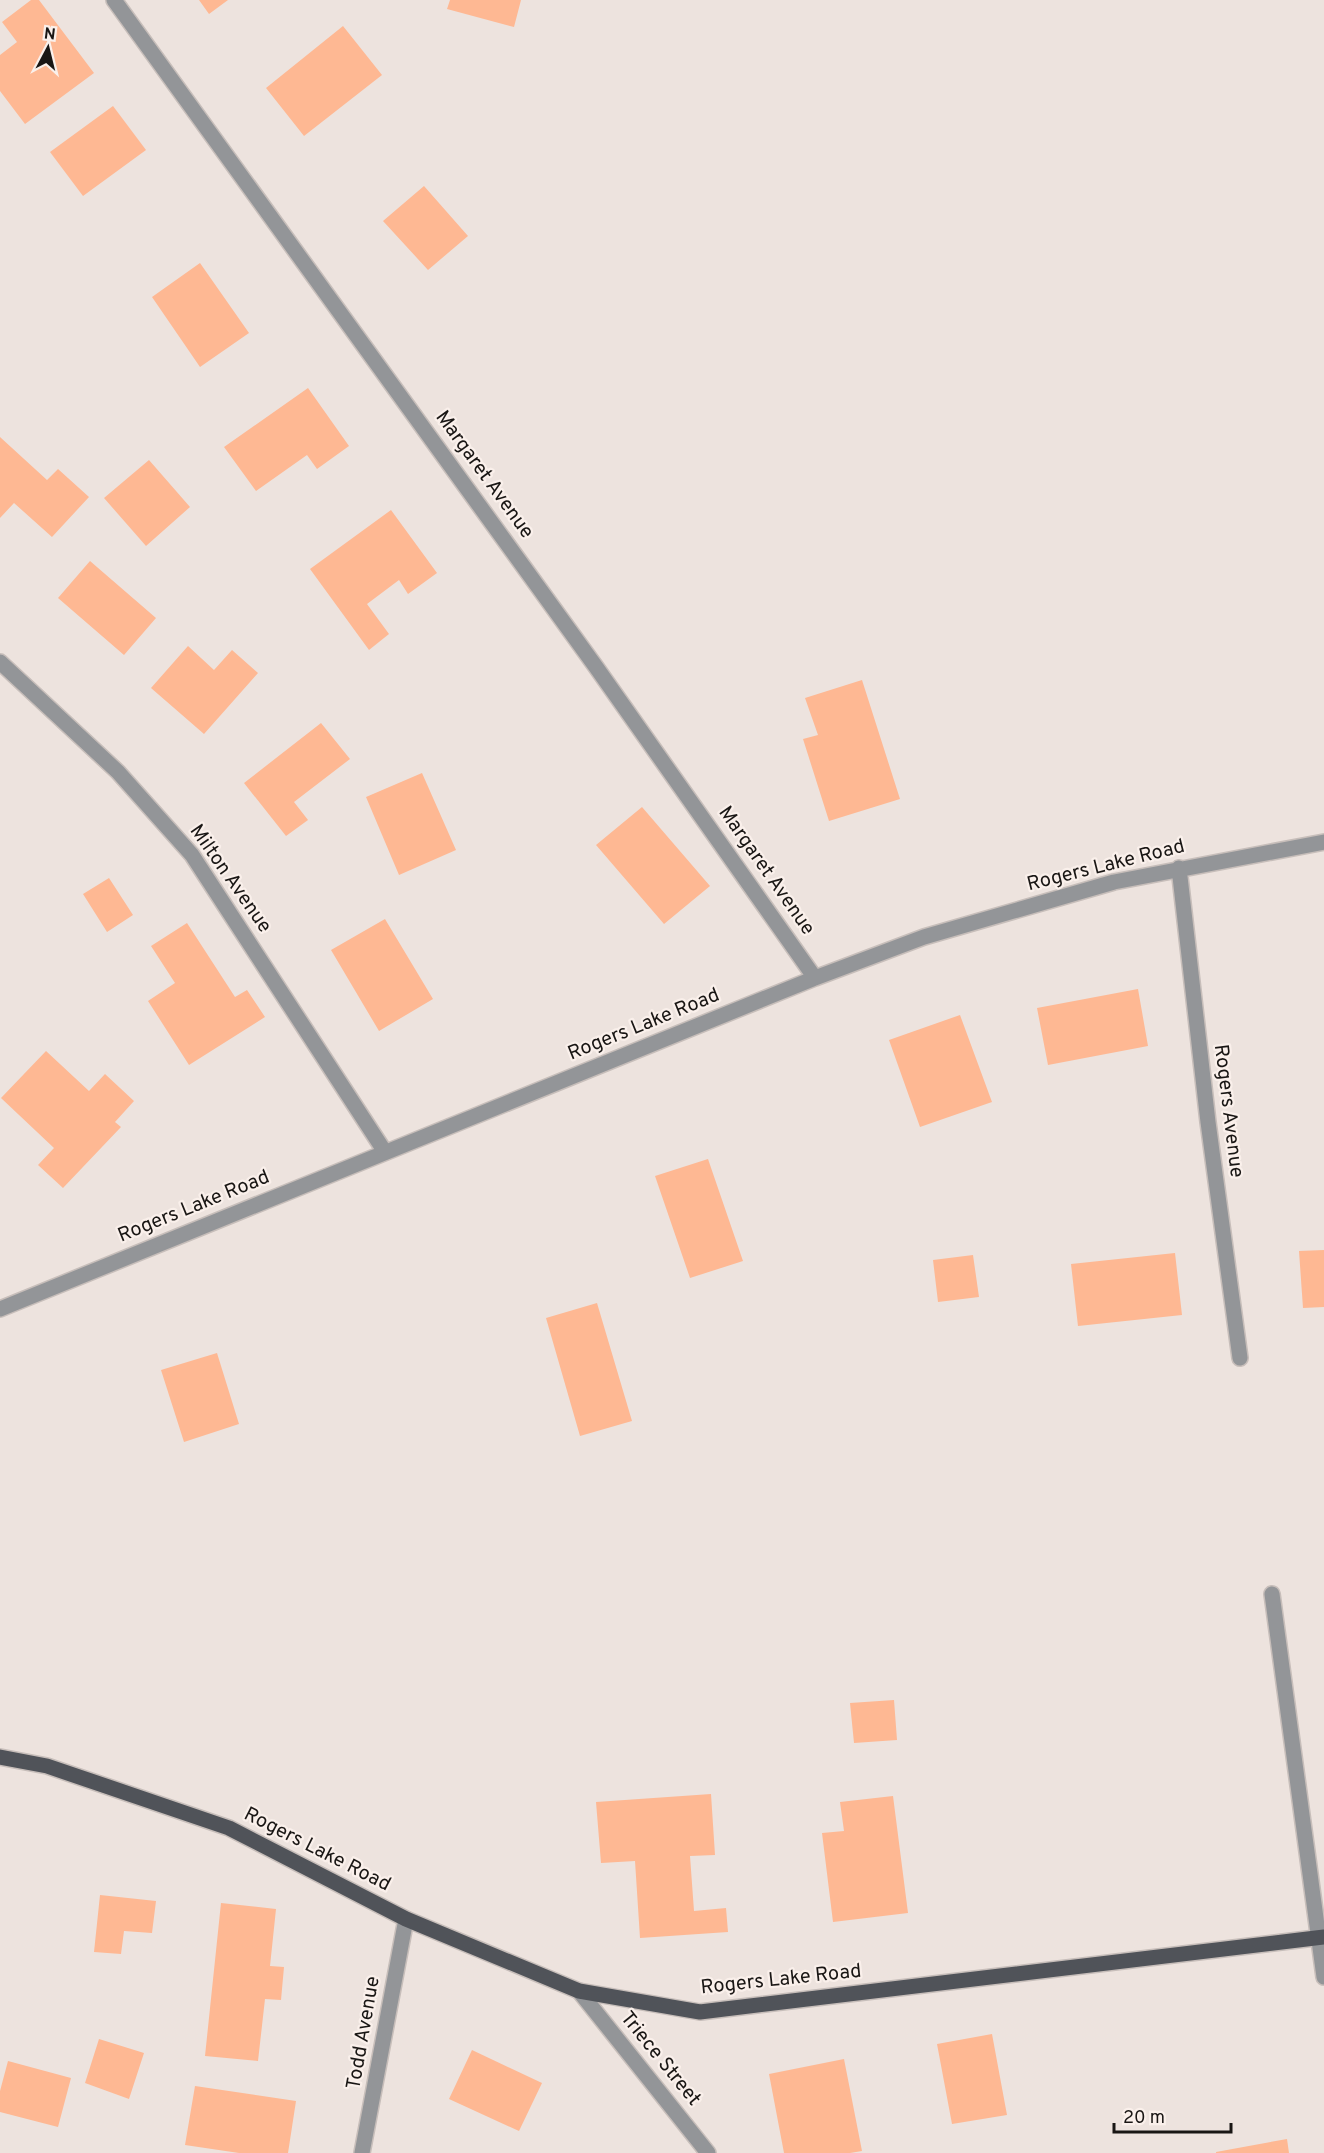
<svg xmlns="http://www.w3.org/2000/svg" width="1324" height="2153" viewBox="0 0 1324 2153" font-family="Overpass,sans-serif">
<rect width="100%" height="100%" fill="#ede3de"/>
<path fill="#feb893" d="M31,0h8l55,73 -69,51 -25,-33v-36l17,-13 -15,-20z
M199,0h29l-19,14z
M450,0h71l-7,27 -67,-18z
M343,26l39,49 -78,61 -38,-48z
M113,106l33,44 -63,46 -33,-44z
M424,186l44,50 -40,34 -45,-49z
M200,263l49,70 -49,34 -48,-70z
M308,388l41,58 -32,23 -10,-14 -51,36 -32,-44z
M0,437l47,43 11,-11 31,28 -37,40 -38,-34 -14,15z
M149,460l41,47 -44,39 -42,-48z
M391,510l46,63 -29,21 -9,-14 -32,24 22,30 -20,16 -59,-81z
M90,561l66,57 -32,37 -66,-57z
M188,646l26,24 18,-20 26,23 -54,61 -53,-46z
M862,680l38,119 -71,22 -26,-82 15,-4 -13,-37z
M321,723l29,36 -56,43 14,18 -22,16 -42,-53z
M422,773l34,77 -57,25 -33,-78z
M642,807l68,79 -46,38 -68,-79z
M109,878l24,37 -26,17 -24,-38z
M385,919l48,80 -54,32 -48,-81z
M187,923l48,74 12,-7 18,27 -76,48 -41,-64 27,-18 -24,-37z
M1138,989l10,57 -100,19 -11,-57z
M960,1015l32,87 -72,25 -31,-87z
M46,1051l43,40 16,-17 29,27 -19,21 6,5 -58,61 -25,-23 16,-17 -53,-50z
M708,1159l35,102 -53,17 -35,-102z
M1324,1250v57l-21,1 -4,-57z
M1175,1253l7,62 -104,11 -7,-62z
M973,1255l6,42 -41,5 -5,-42z
M597,1303l35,118 -52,15 -34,-118z
M217,1353l22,71 -55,18 -23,-72z
M894,1700l3,40 -43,3 -4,-40z
M711,1794l4,61 -25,1 4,55 32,-3 2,24 -88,6 -5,-77 -34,2 -5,-61z
M893,1796l15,117 -75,9 -11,-89 22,-2 -4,-29z
M100,1895l56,6 -4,32 -28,-2 -3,23 -27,-2z
M221,1903l55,6 -6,57 14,1 -3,33 -16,-1 -7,62 -53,-5z
M992,2034l15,81 -55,9 -15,-80z
M99,2039l45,14 -15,46 -44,-16z
M472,2050l70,33 -23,48 -70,-32z
M844,2059l18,92 -12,2h-66l-15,-79z
M8,2061l63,17 -13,49 -58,-15v-21z
M195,2086l101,15 -8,52h-49l-54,-8z
M1287,2139l2,14h-73v-1z"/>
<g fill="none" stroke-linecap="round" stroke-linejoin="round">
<g stroke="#c7beba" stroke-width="18">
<path id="minor" d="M114,0l482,667 219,311
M0,662l118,110 74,83 193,297
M1179,868l29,254 32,236
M0,1309l815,-331 109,-41 190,-55 210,-40
M1272,1594l52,383
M579,1991l129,162
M362,2153l44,-234"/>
</g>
<g stroke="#c7beba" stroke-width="18">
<path id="major" d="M0,1757l47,9 182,62 177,91 173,72 121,21 624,-75"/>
</g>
<use href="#minor" stroke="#939598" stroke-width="15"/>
<use href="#major" stroke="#505359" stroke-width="15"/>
</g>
<g text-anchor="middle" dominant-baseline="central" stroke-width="4.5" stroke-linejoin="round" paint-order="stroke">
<g font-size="20" fill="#191614" stroke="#faf0eb">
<text transform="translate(484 475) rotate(54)">Margaret Avenue</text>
<text transform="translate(1106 866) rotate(-14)">Rogers Lake Road</text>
<text transform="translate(766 871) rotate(55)">Margaret Avenue</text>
<text transform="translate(230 879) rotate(55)">Milton Avenue</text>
<text transform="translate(644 1025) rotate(-22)">Rogers Lake Road</text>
<text transform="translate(1228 1111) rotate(83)">Rogers Avenue</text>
<text transform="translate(194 1207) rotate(-22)">Rogers Lake Road</text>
<text transform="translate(317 1850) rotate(27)">Rogers Lake Road</text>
<text transform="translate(781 1980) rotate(-6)">Rogers Lake Road</text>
<text transform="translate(364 2033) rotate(-80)">Todd Avenue</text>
<text transform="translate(660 2059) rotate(51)">Triece Street</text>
</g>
</g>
<g transform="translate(48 48) rotate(7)" stroke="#faf0eb" stroke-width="4.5" paint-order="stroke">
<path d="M0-4.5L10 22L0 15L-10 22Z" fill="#191614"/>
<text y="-9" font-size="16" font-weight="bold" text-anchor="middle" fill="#191614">N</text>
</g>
<path d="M1114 2123v9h117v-9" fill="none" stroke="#191614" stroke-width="3"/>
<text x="1123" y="2123" font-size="18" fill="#191614" stroke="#faf0eb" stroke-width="4.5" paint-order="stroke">20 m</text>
</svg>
